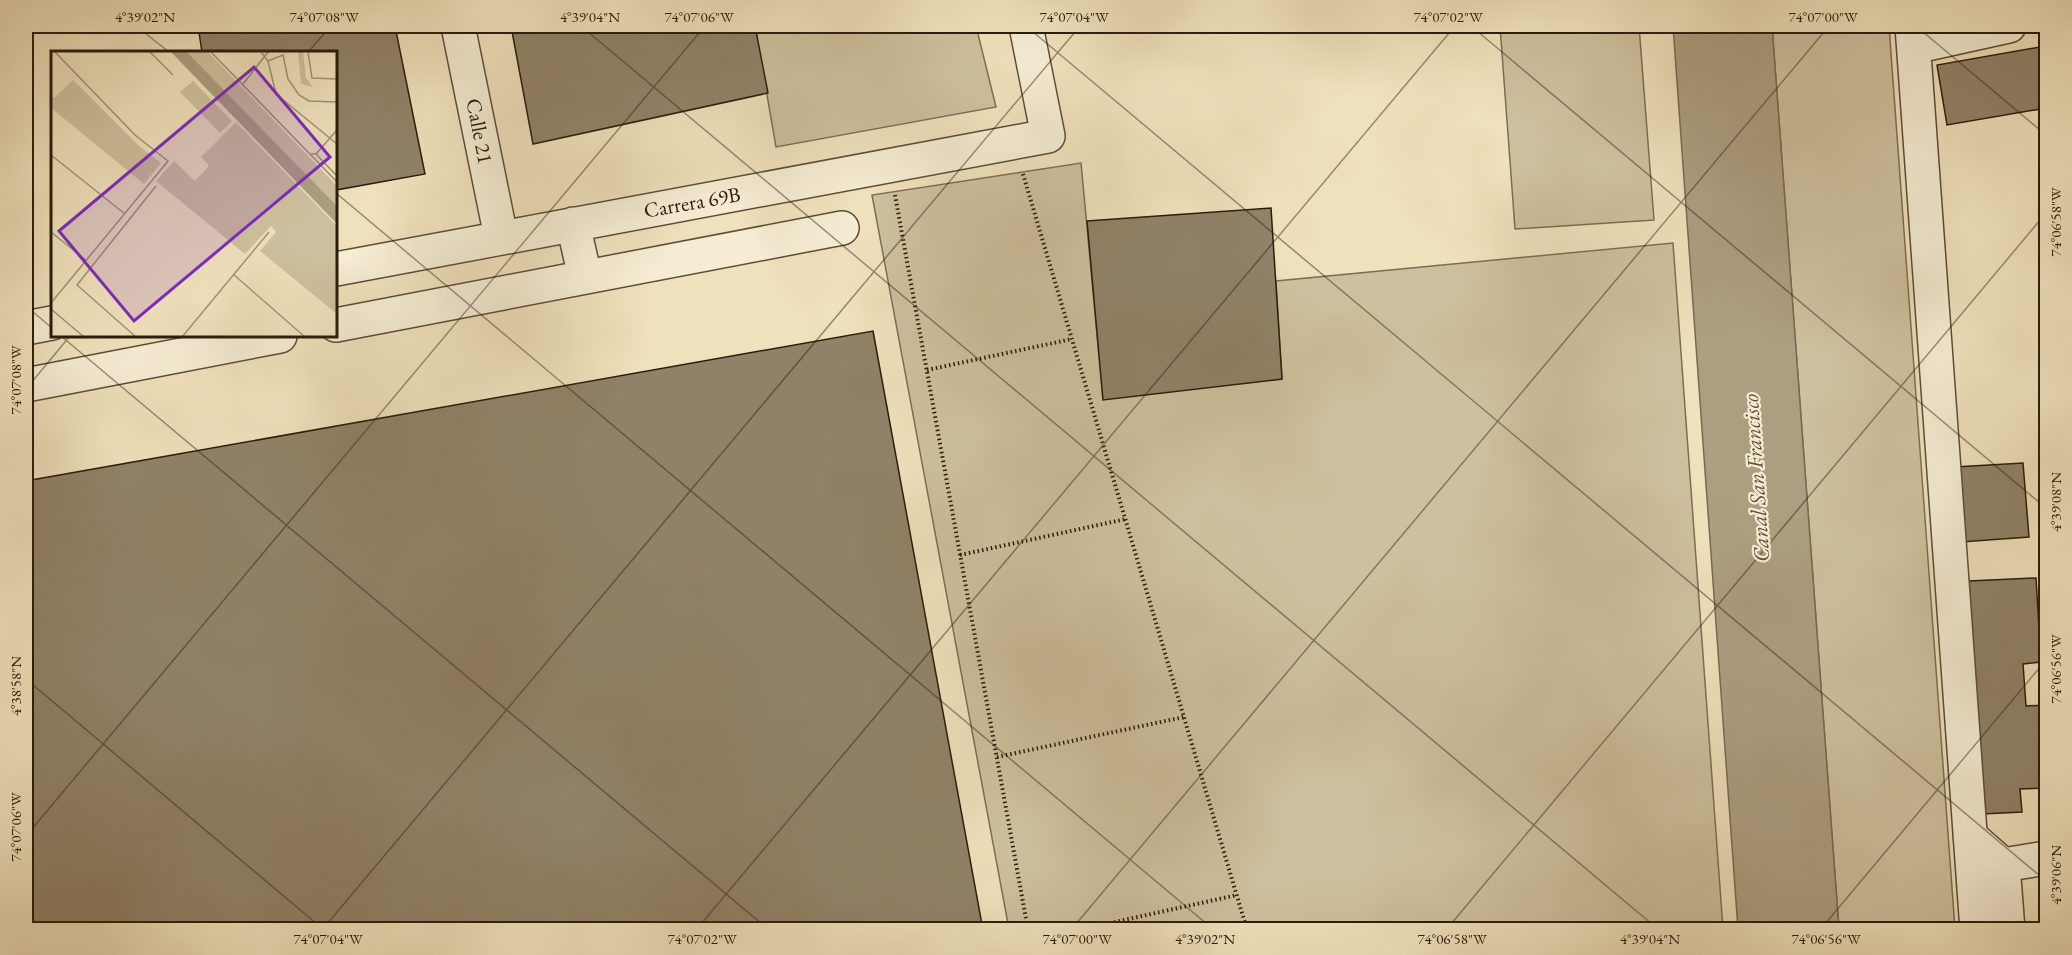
<svg xmlns="http://www.w3.org/2000/svg" width="2072" height="955" viewBox="0 0 2072 955" font-family="'EB Garamond',serif">
<rect width="100%" height="100%" fill="#efe1bc"/>
<filter id="stains"><feTurbulence type="fractalNoise" baseFrequency=".00333" numOctaves="4"/><feColorMatrix values="0 0 0 0 .2 0 0 0 0 .09 0 0 0 0 .02 0 0 0 .5 -.17"/></filter>
<radialGradient id="worn" r=".72"><stop offset=".6" stop-color="#630" stop-opacity="0"/><stop offset="1" stop-color="#630" stop-opacity=".3"/></radialGradient>
<path fill="#cec09e" stroke="#7c6e55" stroke-width="1.5" d="M755,26h221l20,81 -220,40z
M1500,26h139l15,194 -139,9z
M1772,26h117l66,903h-116z
M1081,163l22,236 179,-20 -6,-98 397,-38 50,686h-714l-137,-734z"/>
<path fill="#ac9e80" stroke="#786a52" stroke-width="1.5" d="M1673,26h99l67,903h-101z"/>
<path fill="#908268" stroke="#2a1c0c" stroke-width="1.5" d="M198,26h197l30,148 -89,16v-138h-134z
M511,26h244l13,67 -235,51z
M2046,46v62l-99,17 -10,-60z
M1271,208l11,171 -179,21 -16,-179z
M873,331l110,599h-957v-449z
M2023,463l6,74 -68,5 -6,-75z
M2036,578l5,84 -18,2 3,42 20,-1v83l-26,1 2,23 -40,2 -13,-233z"/>
<g fill="none" stroke-linecap="round" stroke-linejoin="round">
<g stroke="#5b4d38" stroke-width="36">
<path id="minor" d="M458,26l43,211
M1912,26l65,904
M1914,47l95,-21
M573,224l12,53
M336,269l712,-133 -22,-110
M336,325l506,-97
M26,328l26,-5
M26,385l254,-49
M1970,836l33,29 43,-7
M2003,865l5,65"/>
</g>
<path stroke="#2a1c0c" stroke-width="4" stroke-dasharray="1.5 3" stroke-linecap="butt" d="M1023,174l224,756
M895,195l133,735
M927,370l145,-31
M960,555l166,-36
M997,757l187,-40
M1079,930l158,-35"/>
<use href="#minor" stroke="#f5ecd3" stroke-width="33"/>
</g>
<path fill="none" stroke="#2a1c0c" stroke-width="1.5" stroke-opacity="0.45" d="M136,26l33,26M581,26l1078,904M1026,26l1020,855M1471,26l575,482M1916,26l130,109M308,52l23,-26M336,193l878,737M26,306l26,22M61,336l708,594M26,389l44,-53M26,679l298,251M26,836l679,-810M322,930l758,-904M696,930l759,-904M1071,930l758,-904M1446,930l600,-717M1820,930l226,-270"/>
<g text-anchor="middle" dominant-baseline="central" stroke-width="4.5" stroke-linejoin="round" paint-order="stroke">
<g font-size="21" fill="#2a1c0c" stroke="#f5ecd3">
<text transform="translate(480 131) rotate(79)">Calle 21</text>
<text transform="translate(692 202) rotate(-10)">Carrera 69B</text>
</g>
<g font-size="22" font-style="italic" fill="#5e503a" stroke="#f5ecd3">
<text transform="translate(1756 478) rotate(-94)">Canal San Francisco</text>
</g>
</g>
<g transform="translate(51 51)">
<rect width="286" height="286" fill="#efe1bc"/>
<path d="M136,1h21l129,134v20zM247,1h5l3,26 7,9 -12,-3zM22,29l66,66 22,17 -17,21 -93,-76v-12l3,2zM142,30l39,40 -12,12 -40,-41zM185,71l101,104v88l-77,-63 16,-19 -5,-6 -26,28 -89,-73 18,-20 21,20 14,-15 -8,-9z" fill="#cec09e"/>
<path d="M120,1h16l150,154v18z" fill="#ac9e80"/>
<path fill="none" stroke="#a09276" stroke-width="1.5" d="M99,1l23,23M160,1l126,130M210,1l7,9 8,33 61,50M257,1l4,26 25,1M217,10l15,-6 5,24 11,16 10,6 28,1M192,33l25,-32M260,103h5l21,-24M265,103l21,22M0,104l74,59M0,181l36,29M182,223l72,63M0,252l117,-142 -33,-26 -80,-83M0,258l33,28M85,286l-59,-52 79,-99M131,286l87,-105"/>
<path fill="#7b2cbf" fill-opacity="0.15" stroke="#7b2cbf" stroke-width="3" d="M203,16l76,90 -196,164 -75,-90z"/>
<rect width="286" height="286" fill="none" stroke="#2a1c0c" stroke-width="3"/>
</g>
<rect width="2072" height="955" fill="none" stroke="#efe1bc" stroke-width="66"/>
<rect x="33" y="33" width="2006" height="889" fill="none" stroke="#2a1c0c" stroke-width="2"/>
<g font-size="15" text-anchor="middle" fill="#2a1c0c">
<text x="145" y="22">4°39'02"N</text>
<text x="324" y="22">74°07'08"W</text>
<text x="590" y="22">4°39'04"N</text>
<text x="699" y="22">74°07'06"W</text>
<text x="1074" y="22">74°07'04"W</text>
<text x="1448" y="22">74°07'02"W</text>
<text x="1823" y="22">74°07'00"W</text>
<text transform="translate(2056 222) rotate(-90)" y="5">74°06'58"W</text>
<text transform="translate(16 380) rotate(-90)" y="5">74°07'08"W</text>
<text transform="translate(2056 502) rotate(-90)" y="5">4°39'08"N</text>
<text transform="translate(2056 669) rotate(-90)" y="5">74°06'56"W</text>
<text transform="translate(16 686) rotate(-90)" y="5">4°38'58"N</text>
<text transform="translate(16 827) rotate(-90)" y="5">74°07'06"W</text>
<text transform="translate(2056 875) rotate(-90)" y="5">4°39'06"N</text>
<text x="328" y="944">74°07'04"W</text>
<text x="702" y="944">74°07'02"W</text>
<text x="1077" y="944">74°07'00"W</text>
<text x="1205" y="944">4°39'02"N</text>
<text x="1452" y="944">74°06'58"W</text>
<text x="1650" y="944">4°39'04"N</text>
<text x="1826" y="944">74°06'56"W</text>
</g>
<rect width="100%" height="100%" filter="url(#stains)"/>
<rect width="100%" height="100%" fill="url(#worn)"/>
</svg>
